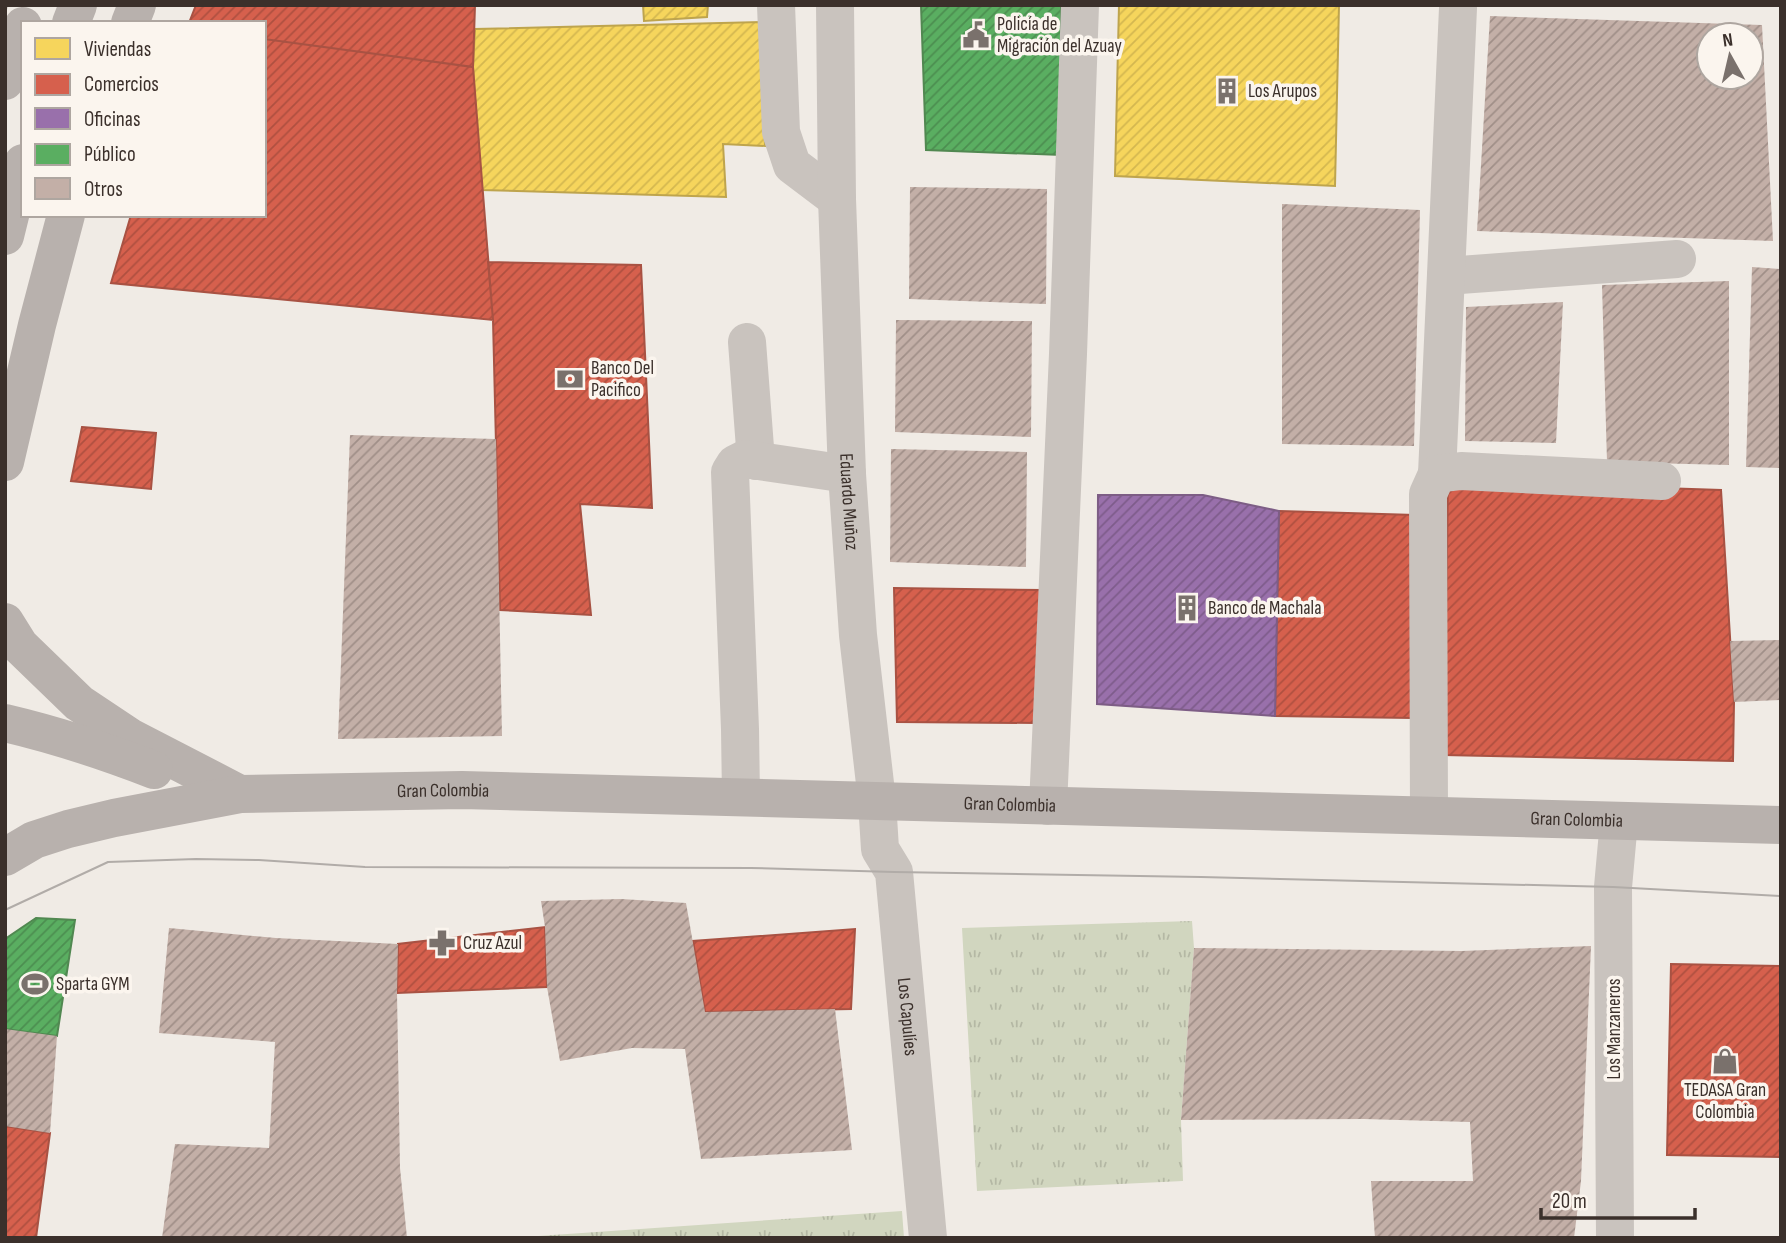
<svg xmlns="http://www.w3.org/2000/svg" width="1786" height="1243" viewBox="0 0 1786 1243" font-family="'Sofia Sans Condensed',sans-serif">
<defs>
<pattern id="grass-tufts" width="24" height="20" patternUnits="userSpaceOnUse" patternTransform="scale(1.75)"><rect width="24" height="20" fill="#d1d6bf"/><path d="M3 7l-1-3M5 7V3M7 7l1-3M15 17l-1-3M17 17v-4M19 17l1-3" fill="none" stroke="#b4b8a4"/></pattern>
<pattern id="homes-hatch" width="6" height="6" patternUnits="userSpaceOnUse" patternTransform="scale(1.75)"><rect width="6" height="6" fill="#f6d55c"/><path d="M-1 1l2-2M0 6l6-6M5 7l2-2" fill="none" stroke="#d4b750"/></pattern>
<pattern id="shops-hatch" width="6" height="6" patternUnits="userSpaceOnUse" patternTransform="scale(1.75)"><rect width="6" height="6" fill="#d6604d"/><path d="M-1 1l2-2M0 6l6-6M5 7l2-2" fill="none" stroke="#af5040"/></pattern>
<pattern id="offices-hatch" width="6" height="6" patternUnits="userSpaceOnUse" patternTransform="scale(1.75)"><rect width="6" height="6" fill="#9970ab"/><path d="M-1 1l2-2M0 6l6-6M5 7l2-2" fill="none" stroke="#7e5c8b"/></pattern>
<pattern id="public-hatch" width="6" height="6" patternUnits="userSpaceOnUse" patternTransform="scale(1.75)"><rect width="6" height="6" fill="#5aae61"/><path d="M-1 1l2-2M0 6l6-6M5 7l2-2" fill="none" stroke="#4c8e50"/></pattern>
<pattern id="building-hatch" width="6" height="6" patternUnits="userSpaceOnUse" patternTransform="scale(1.75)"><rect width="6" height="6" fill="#c3afa7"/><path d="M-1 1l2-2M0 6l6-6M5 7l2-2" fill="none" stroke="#a08f88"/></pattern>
</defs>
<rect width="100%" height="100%" fill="#f0ebe5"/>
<path fill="url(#grass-tufts)" d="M1192,921l2,27 -13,172 2,61 -206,10 -15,-263z
M902,1211l2,27h-395z"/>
<path fill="url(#homes-hatch)" stroke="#bea44d" stroke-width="2" d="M643,5h65l-1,12 -63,4z
M1119,5h220l-4,181 -220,-10z
M761,22l4,124 -42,-2 3,53 -245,-7 -8,-123 2,-38z"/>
<path fill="url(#shops-hatch)" stroke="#a85243" stroke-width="2" d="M196,5h279l-2,62 -209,-28v-16h-75z
M264,39l209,28 20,253 -382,-37 20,-68h133z
M488,262l153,3 11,243 -72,-4 11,111 -91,-5 -7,-290z
M82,427l74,6 -5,56 -80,-8z
M1448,481l273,9 13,212 -1,59 -289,-6z
M1279,511l136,4 -3,203 -137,-2z
M894,588l148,2 -7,133 -138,-1z
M545,927l2,60 -150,6 1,-49z
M855,929l-4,80 -146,3 -12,-71z
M1671,964l110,2v191l-114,-2z
M5,1126l45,7 -14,105h-31z"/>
<path fill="url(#offices-hatch)" stroke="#7d5d85" stroke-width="2" d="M1098,495h105l76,16 -4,205 -178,-12z"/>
<path fill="url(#public-hatch)" stroke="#518851" stroke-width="2" d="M921,5h140l1,150 -136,-5z
M36,918l39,2 -18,116 -52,-7v-90z"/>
<path fill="url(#building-hatch)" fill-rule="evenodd" d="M1490,16l272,9 11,216 -296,-10zM1709,35h42v42h-42z
M910,187l137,2 -1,115 -137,-5z
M1282,204l138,6 -6,236 -132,-2z
M1752,267l29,2v199l-35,-1z
M1729,281v184l-122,-3 -5,-177z
M1563,302l-7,141 -91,-2 1,-134z
M896,320l136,1 -1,116 -136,-5z
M350,435l146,4 6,297 -164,3z
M891,449l136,3 -1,115 -136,-5z
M1781,640v60l-47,2 -4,-61z
M621,899l65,4 19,109 130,-3 17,141 -151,9 -16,-110 -53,-1 -72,13 -13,-74 -2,-60 -4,-26z
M169,928l107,10 122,6 -1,49 3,175 7,70h-245l13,-94 94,4 6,-106 -116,-9z
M1591,946l-10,235 -7,57h-199l-4,-57h102l-3,-59 -106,-3 -183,1 13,-172 268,3z
M5,1029l52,7 -7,97 -45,-7z"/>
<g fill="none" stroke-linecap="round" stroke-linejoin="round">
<g stroke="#c9c3be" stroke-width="38">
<path d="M776,5l5,127 11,33 45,34"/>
<path id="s1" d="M835,5l2,194 10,275 11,161 19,166 3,48 14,23 34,366"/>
<path d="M1446,276l231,-17"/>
<path d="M747,342l9,119"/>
<path d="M1437,474l21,-466"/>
<path d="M741,797l-1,-68 -10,-257 5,-8 10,-5 102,15"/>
<path d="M1048,806l20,-452 12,-349"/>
<path d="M1429,815l-1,-321 9,-20 24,-3 201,10"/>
<path d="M1615,1238l-2,-351 6,-66"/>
</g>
<g stroke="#b8b1ad" stroke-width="38">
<path d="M71,23l7,-18"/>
<path d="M130,23l7,-18"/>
<path d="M5,81l18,-55"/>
<path d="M5,236l18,-73"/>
<path d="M5,462l32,-137 29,-110"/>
<path d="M5,622l15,24 59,57 51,34 110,57"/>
<path d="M5,723c51,12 100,28 149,47"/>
<path id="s2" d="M5,857l29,-17 34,-11 46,-11 126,-24 222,-4 1319,35"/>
</g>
<path stroke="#b1aca8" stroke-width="2" d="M5,14l2,-9
M5,910l103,-48 88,-3 63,1 106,7 386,1 143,4 307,5 412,10 168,9"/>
</g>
<defs>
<g id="civic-bare" transform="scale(2.1)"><path d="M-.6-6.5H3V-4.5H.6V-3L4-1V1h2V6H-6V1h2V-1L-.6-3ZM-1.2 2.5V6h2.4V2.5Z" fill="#7a716c" stroke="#fbf5ee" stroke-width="2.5" paint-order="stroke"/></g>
<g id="building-bare" transform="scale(2.1)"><path d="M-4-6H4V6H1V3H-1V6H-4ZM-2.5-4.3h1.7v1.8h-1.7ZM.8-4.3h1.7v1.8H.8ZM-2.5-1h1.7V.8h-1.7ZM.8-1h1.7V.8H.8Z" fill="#7a716c" stroke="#fbf5ee" stroke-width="2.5" paint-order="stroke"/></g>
<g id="bank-bare" transform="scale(2.1)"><path d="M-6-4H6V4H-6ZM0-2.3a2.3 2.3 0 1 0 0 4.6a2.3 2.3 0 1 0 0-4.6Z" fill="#7a716c" stroke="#fbf5ee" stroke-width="2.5" paint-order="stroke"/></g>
<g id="pharmacy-bare" transform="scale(2.1)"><path d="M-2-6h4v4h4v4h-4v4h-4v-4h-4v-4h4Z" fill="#7a716c" stroke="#fbf5ee" stroke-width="2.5" paint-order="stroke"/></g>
<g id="stadium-bare" transform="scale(2.1)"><path d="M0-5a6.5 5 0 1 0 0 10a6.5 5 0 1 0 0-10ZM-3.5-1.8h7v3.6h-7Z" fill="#7a716c" stroke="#fbf5ee" stroke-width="2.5" paint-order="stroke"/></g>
<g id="shop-bare" transform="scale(2.1)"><path d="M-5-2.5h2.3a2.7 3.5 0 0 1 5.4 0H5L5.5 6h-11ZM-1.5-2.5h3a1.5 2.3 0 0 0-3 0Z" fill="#7a716c" stroke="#fbf5ee" stroke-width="2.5" paint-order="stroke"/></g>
</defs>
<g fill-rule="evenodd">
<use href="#civic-bare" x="976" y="35"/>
<use href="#building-bare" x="1227" y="91"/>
<use href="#bank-bare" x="570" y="379"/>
<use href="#building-bare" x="1187" y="608"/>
<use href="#pharmacy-bare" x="442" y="943"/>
<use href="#stadium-bare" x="35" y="984"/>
<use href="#shop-bare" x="1725" y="1061"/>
</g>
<g text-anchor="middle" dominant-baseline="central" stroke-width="7" stroke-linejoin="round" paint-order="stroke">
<g font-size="19" fill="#3b302b" stroke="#fbf5ee" text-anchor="start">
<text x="997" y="24">Policía de<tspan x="997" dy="22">Migración del Azuay</tspan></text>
<text x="1248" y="91">Los Arupos</text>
<text x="591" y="368">Banco Del<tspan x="591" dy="22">Pacifico</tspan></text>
<text x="1208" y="608">Banco de Machala</text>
<text x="463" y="943">Cruz Azul</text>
<text x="56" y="984">Sparta GYM</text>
<text x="1725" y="1090" text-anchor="middle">TEDASA Gran<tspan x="1725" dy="22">Colombia</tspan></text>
</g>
<g font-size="19" fill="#3b302b" stroke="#fbf5ee">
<text stroke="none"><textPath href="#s1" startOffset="497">Eduardo Muñoz</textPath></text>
<text stroke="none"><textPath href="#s2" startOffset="448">Gran Colombia</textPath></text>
<text stroke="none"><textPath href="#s2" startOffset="1015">Gran Colombia</textPath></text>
<text stroke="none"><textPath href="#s2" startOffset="1582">Gran Colombia</textPath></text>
<text stroke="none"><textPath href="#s1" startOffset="1018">Los Capulíes</textPath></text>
<text transform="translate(1614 1029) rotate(-90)">Los Manzaneros</text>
</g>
</g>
<rect width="1786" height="1243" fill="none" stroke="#3b302b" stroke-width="14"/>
<rect x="21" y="21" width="245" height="196" fill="#fbf5ee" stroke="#aea6a0" stroke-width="2"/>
<rect x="35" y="38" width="35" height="21" fill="#f6d55c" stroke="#aea6a0" stroke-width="2"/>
<text x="84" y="56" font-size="21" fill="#3b302b">Viviendas</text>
<rect x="35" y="74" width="35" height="21" fill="#d6604d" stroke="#aea6a0" stroke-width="2"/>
<text x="84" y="91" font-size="21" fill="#3b302b">Comercios</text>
<rect x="35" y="108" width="35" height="21" fill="#9970ab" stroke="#aea6a0" stroke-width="2"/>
<text x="84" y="126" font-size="21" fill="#3b302b">Oficinas</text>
<rect x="35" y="144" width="35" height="21" fill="#5aae61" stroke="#aea6a0" stroke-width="2"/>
<text x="84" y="161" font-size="21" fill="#3b302b">Público</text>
<rect x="35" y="178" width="35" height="21" fill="#c3afa7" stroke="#aea6a0" stroke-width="2"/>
<text x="84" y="196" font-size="21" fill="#3b302b">Otros</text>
<g transform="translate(1730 56) rotate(352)"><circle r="33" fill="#fbf5ee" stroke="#aea6a0" stroke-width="2"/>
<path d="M0-5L12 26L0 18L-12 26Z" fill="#7a716c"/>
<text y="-10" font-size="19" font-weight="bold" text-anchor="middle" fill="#3b302b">N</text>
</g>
<path d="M1541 1208v10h154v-10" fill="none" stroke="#3b302b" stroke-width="3.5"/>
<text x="1552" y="1208" font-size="21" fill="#3b302b" stroke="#fbf5ee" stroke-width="5" paint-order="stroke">20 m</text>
</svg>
